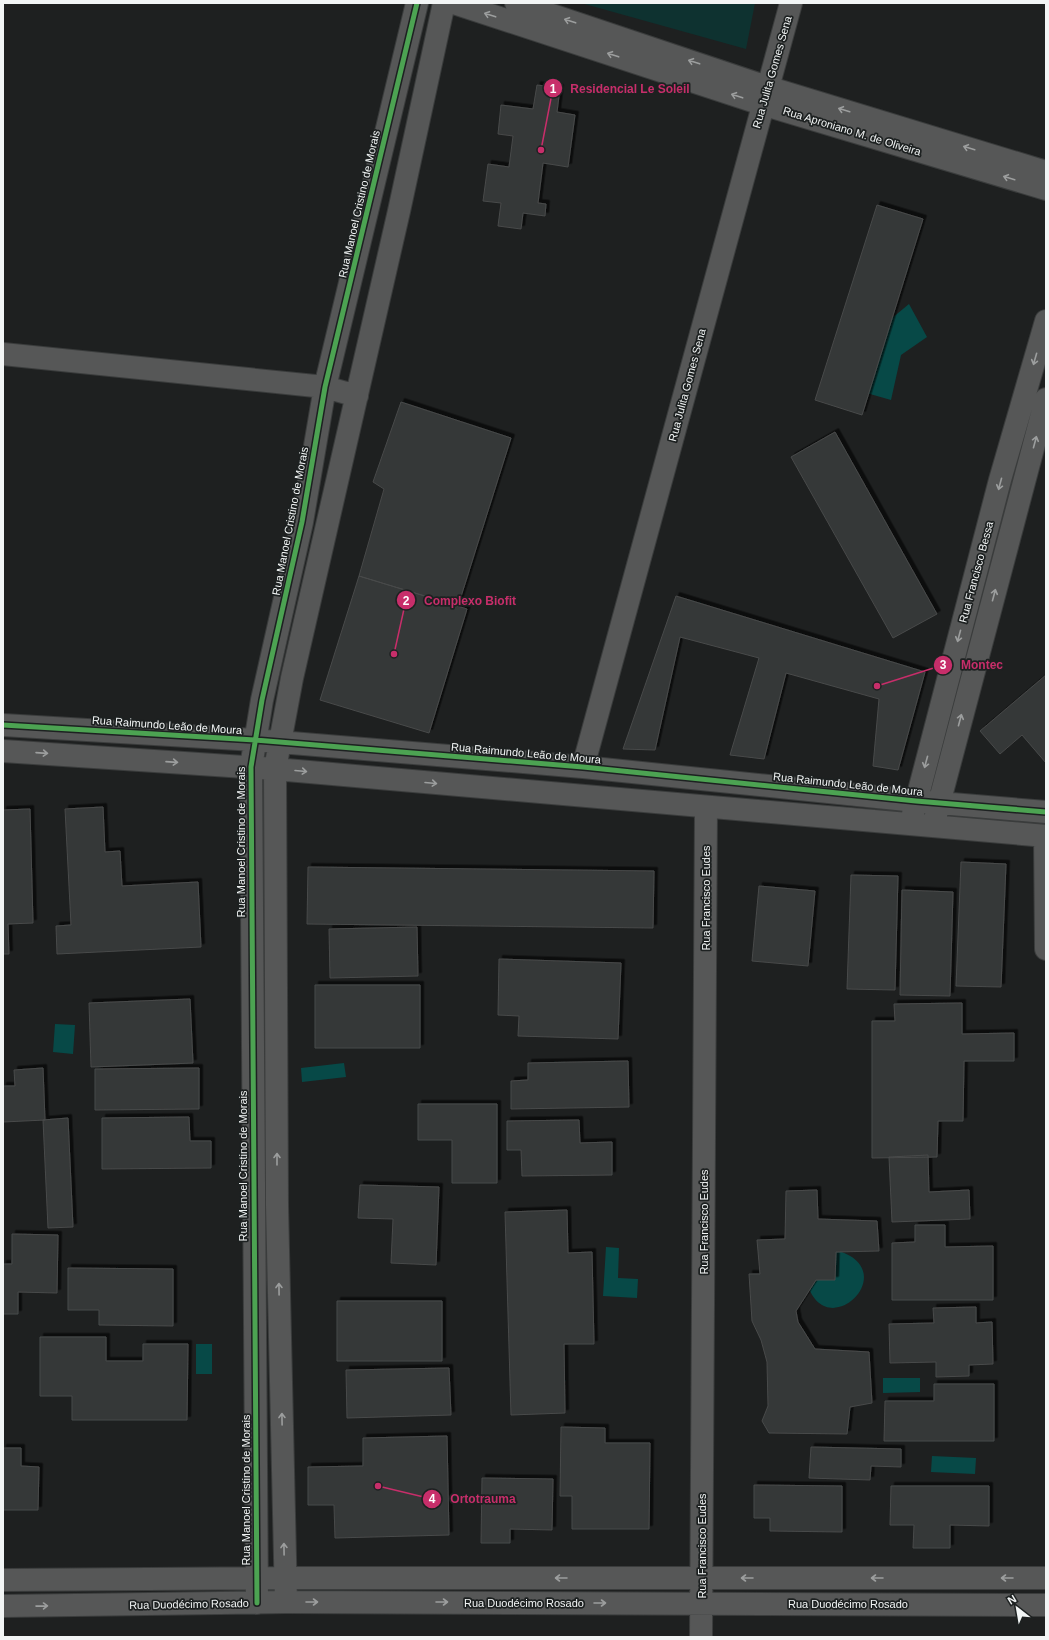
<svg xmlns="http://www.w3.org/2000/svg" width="1049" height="1640" viewBox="0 0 1049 1640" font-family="Helvetica,sans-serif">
<defs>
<filter id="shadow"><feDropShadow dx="3.5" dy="-3.5" stdDeviation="0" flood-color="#0009"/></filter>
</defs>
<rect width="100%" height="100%" fill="#1e2020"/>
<path fill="#0e3230" d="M581,3h174l-9,46z"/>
<path fill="#074947" d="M909,304l18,33 -26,18 -10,45 -42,-12 8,-41z
M55,1024l20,1 -2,29 -20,-2z
M344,1063l2,14 -44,5 -1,-14z
M606,1247l13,1 -1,30 20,1 -1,19 -34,-2z
M839,1251c64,21 -13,95 -32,32l11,-27z
M196,1344h16v30h-16z
M883,1378h37v14l-37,1z
M932,1456l44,2 -1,16 -44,-2z"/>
<path fill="#353737" stroke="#484a4a" filter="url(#shadow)" d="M537,85l23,3 -3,24 18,3 -7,52 -25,-4 -5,40 8,1 -1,12 -22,-3 -2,16 -23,-3 3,-23 -18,-2 5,-37 21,3 4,-31 -15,-2 3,-29 32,4z
M877,205l46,14 -61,196 -47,-15z
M401,402l110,36 -53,168 -99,-30 25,-87 -11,-7z
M835,432l102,182 -44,24 -102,-181z
M359,576l108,33 -38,124 -109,-33z
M676,596l249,76 -27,98 -25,-4 6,-67 -93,-26 -22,86 -34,-4 29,-97 -79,-21 -25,113 -32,-1z
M1046,675v88l-24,-28 -22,19 -20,-23z
M103,807l2,45 15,-1 2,35 76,-4 3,65 -144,7 -1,-28 15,-1 -6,-116z
M30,809l3,114 -25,1 1,30h-6v-144z
M961,862l45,2 -5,123 -45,-1z
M308,867l346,4 -1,57 -346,-4z
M851,875l47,1 -3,114 -48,-1z
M759,886l56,5 -7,75 -56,-5z
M902,890l51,2 -3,104 -50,-1z
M417,927l1,49 -88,2 -1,-49z
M499,959l122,4 -3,76 -100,-3 1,-20 -21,-1z
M315,985h105v63h-105z
M190,999l3,64 -102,4 -2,-64z
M962,1003v31l52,-1v28h-50l-1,60h-25l-1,36 -65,1v-137h23l-1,-17z
M628,1061l1,46 -118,2v-28l17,-1v-17z
M43,1068l2,52 -42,2v-36h12l-1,-16z
M199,1068v41l-104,1v-41z
M418,1104h79v79h-45v-43h-34z
M189,1117l1,24h21v27l-109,1v-51z
M68,1118l5,109 -25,1 -5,-108z
M579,1120l1,23 32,-1v33l-90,1 -1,-26h-14v-29z
M928,1155l1,37 40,-2 1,29 -78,3 -3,-65z
M360,1185l79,2 -3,78 -45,-2 2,-44 -35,-1z
M817,1190l1,29 59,2 2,30 -43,1 -1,28h-19l-20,31 2,11 17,27 54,3 3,51 -22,4 -3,27 -78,-1 -7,-12 6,-15 -1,-44 -6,-22 -9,-19 -3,-47h11l-3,-34 28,-1 1,-48z
M567,1210l1,43 24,-1 2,92h-30l1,69 -54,2 -6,-203z
M915,1225h30v22l48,-1v54h-101v-57l23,-1z
M12,1234l46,1 -1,58 -39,-1v22h-15v-50h9z
M68,1268l105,1v57l-74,-1v-15h-31z
M337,1301h105v60h-105z
M976,1307v16l16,-1 1,42 -24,1v11l-33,1v-15l-46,1 -1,-39 45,-1 -1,-15z
M40,1337h66v24h37v-17h45l-1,76h-115v-24h-32z
M449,1368l2,47 -104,3 -1,-48z
M934,1384h60v57h-110l1,-40h49z
M561,1427l44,1v15h45l-1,86h-77v-33h-12z
M447,1436l2,99 -114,3 -1,-33h-26v-38l55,-1v-28z
M811,1447l90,2v18l-30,-1 -1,14 -61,-2z
M3,1448h18v18l18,1 -1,43h-35z
M482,1478l71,1 -1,51 -42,-1v14h-29z
M754,1485l88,1v46l-72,-1v-13h-16z
M891,1486h98v40l-39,-1v23h-37l1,-23h-24z"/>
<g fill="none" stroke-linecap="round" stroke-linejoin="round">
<g stroke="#3a3c3c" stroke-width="24">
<path id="minor" d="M454,3l308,101 284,85
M516,3l251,84 279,85
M3,354l322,33 32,9
M3,725l252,15 328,27 333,34 130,11
M3,751l272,18 771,67
M583,767l208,-764
M913,814l87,-334 46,-159
M936,815l110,-416
M1045,836l1,113
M3,1580l282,-2h761
M286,1602l-9,-397 -2,-436 17,-91 107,-467 45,-208
M257,1603l-6,-836 11,-67 40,-178 23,-135 92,-384
M3,1606l283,-4 760,3
M701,1637l5,-830"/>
</g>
<use href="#minor" stroke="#565757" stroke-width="22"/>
<g stroke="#1d2121" stroke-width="8">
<path id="cycleway" d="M3,725l252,15 328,27 333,34 130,11
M257,1603l-6,-836 11,-67 40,-178 23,-135 92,-384"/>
</g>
<use href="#cycleway" stroke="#4ca352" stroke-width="5"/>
</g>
<defs><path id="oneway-shaft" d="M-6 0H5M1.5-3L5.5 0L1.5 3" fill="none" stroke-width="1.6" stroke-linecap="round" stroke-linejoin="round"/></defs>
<g stroke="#9c9e9e">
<use href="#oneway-shaft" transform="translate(490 15) rotate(-162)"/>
<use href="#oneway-shaft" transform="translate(570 21) rotate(-162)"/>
<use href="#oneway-shaft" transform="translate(613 55) rotate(-162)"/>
<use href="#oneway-shaft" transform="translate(694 62) rotate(-162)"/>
<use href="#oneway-shaft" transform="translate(737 96) rotate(-162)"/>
<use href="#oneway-shaft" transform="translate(844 110) rotate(-163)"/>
<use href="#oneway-shaft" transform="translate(969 148) rotate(-163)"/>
<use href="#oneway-shaft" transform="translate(1009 178) rotate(-163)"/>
<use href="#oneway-shaft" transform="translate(1035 359) rotate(106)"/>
<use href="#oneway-shaft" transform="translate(1035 442) rotate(-75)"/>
<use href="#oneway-shaft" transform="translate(1000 484) rotate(105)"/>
<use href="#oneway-shaft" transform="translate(994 595) rotate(-75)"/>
<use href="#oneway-shaft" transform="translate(959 636) rotate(105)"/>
<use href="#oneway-shaft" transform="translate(960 720) rotate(-75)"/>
<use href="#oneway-shaft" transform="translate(42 753) rotate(4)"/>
<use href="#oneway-shaft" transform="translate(172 762) rotate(4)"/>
<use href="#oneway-shaft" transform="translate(926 762) rotate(105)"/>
<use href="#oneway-shaft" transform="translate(301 771) rotate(5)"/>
<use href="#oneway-shaft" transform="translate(431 783) rotate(5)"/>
<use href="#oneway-shaft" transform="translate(277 1159) rotate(-90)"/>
<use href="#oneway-shaft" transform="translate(279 1289) rotate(-91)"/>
<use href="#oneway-shaft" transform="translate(282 1419) rotate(-91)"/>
<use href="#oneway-shaft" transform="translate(284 1549) rotate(-91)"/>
<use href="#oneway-shaft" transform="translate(561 1578) rotate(-180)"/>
<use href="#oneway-shaft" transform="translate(747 1578) rotate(180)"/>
<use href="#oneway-shaft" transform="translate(877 1578) rotate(180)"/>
<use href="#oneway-shaft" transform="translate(1007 1578) rotate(180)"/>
<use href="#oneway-shaft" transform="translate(312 1602)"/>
<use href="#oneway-shaft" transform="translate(442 1602)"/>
<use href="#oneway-shaft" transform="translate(600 1603)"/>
<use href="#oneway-shaft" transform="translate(42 1606) rotate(-1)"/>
</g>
<g text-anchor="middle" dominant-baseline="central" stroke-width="3.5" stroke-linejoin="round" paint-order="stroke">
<g font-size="11" fill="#f2f5f5" stroke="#1d2121">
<text transform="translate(772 72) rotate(-74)">Rua Julita Gomes Sena</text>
<text transform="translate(852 131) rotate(17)">Rua Aproniano M. de Oliveira</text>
<text transform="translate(359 204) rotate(-77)">Rua Manoel Cristino de Morais</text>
<text transform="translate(687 385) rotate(-75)">Rua Julita Gomes Sena</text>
<text transform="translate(290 521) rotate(-79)">Rua Manoel Cristino de Morais</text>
<text transform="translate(976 572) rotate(-75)">Rua Francisco Bessa</text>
<text transform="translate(167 725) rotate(4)">Rua Raimundo Leão de Moura</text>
<text transform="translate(526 753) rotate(5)">Rua Raimundo Leão de Moura</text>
<text transform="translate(848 784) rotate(6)">Rua Raimundo Leão de Moura</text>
<text transform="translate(241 842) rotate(-90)">Rua Manoel Cristino de Morais</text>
<text transform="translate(706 898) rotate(-90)">Rua Francisco Eudes</text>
<text transform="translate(243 1166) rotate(-90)">Rua Manoel Cristino de Morais</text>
<text transform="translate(704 1222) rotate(-90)">Rua Francisco Eudes</text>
<text transform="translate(246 1490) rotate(-90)">Rua Manoel Cristino de Morais</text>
<text transform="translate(702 1546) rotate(-90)">Rua Francisco Eudes</text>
<text x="524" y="1603">Rua Duodécimo Rosado</text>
<text transform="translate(189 1604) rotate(-1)">Rua Duodécimo Rosado</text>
<text x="848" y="1604">Rua Duodécimo Rosado</text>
</g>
</g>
<path fill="none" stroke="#c72e6a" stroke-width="1.5" d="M541 150L553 88M394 654L406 600M877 686L943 665M378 1486L432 1499"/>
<g fill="#c72e6a" stroke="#1d2121" stroke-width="1.5">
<circle cx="541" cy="150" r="4"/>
<circle cx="394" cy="654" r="4"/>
<circle cx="877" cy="686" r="4"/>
<circle cx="378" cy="1486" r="4"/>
<circle cx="553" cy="88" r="10"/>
<circle cx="406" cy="600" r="10"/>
<circle cx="943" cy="665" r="10"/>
<circle cx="432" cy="1499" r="10"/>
</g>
<g font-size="12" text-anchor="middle" font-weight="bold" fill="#fff">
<text x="553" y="93">1</text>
<text x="406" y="605">2</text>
<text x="943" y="669">3</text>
<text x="432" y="1503">4</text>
</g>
<g font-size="12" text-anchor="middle" font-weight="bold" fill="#c72e6a" stroke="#1d2121" stroke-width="3.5" stroke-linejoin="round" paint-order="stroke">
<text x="630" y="93">Residencial Le Soleil</text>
<text x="470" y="605">Complexo Biofit</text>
<text x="982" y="669">Montec</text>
<text x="483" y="1503">Ortotrauma</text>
</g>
<rect width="1049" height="1640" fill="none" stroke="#f2f5f5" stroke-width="8"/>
<g transform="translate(1017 1608) rotate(329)" stroke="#1d2121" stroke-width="3" paint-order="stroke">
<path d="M0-3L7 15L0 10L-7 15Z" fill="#f2f5f5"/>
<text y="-6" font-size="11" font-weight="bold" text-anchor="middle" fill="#f2f5f5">N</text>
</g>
</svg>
